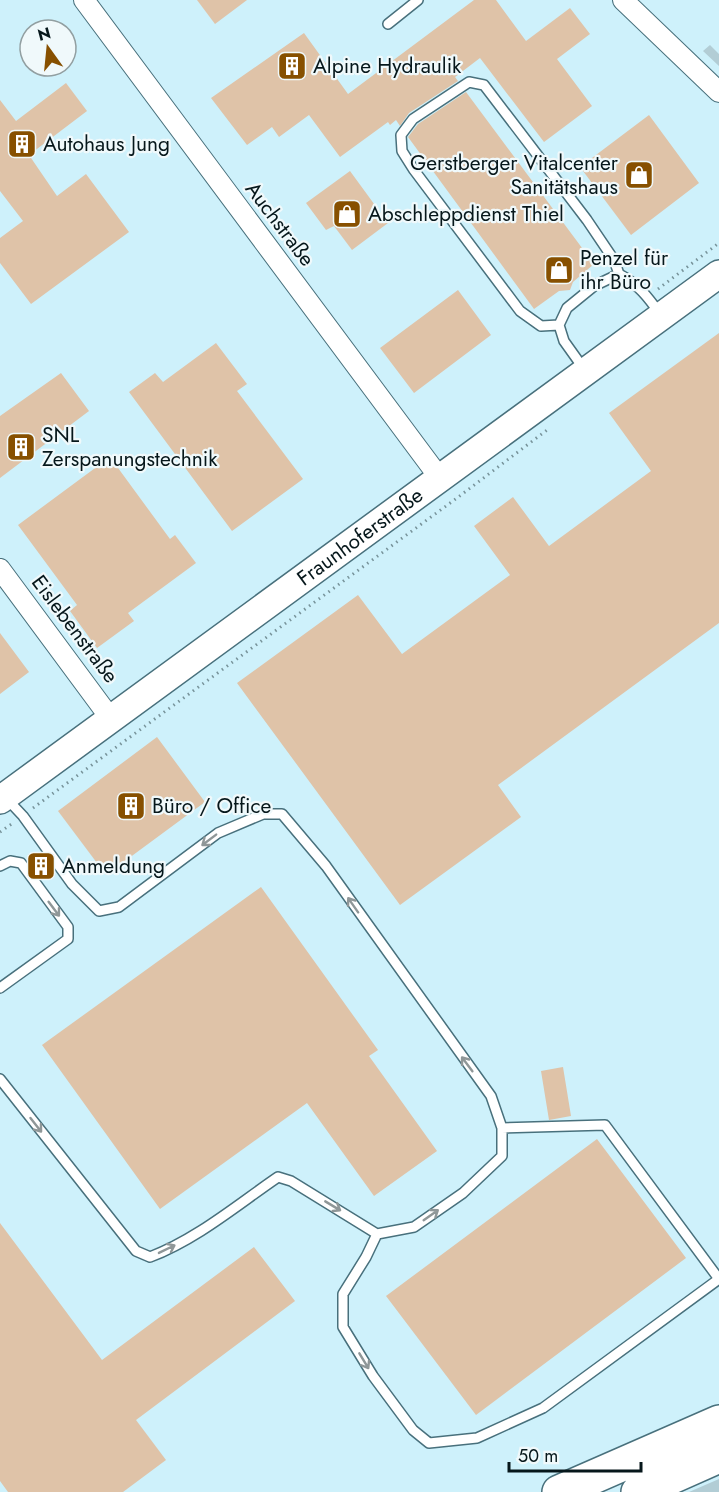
<svg xmlns="http://www.w3.org/2000/svg" width="719" height="1492" viewBox="0 0 719 1492" font-family="Jost,sans-serif">
<rect width="100%" height="100%" fill="#cef1fb"/>
<path fill="#b2cdd5" d="M710,45l9,9v12l-16,-15z
M719,1479v13h-30z"/>
<path fill="#dfc3a8" d="M197,0h50l-32,24z
M474,0h22l30,41 44,-33 20,26 -33,25 35,47 -48,36 -64,-84 -25,19 3,4 -49,32 -9,13 -4,-6 -6,5 -2,-3 -48,35 -31,-42 -30,22 -7,-10 -25,18 -36,-47 93,-65 44,61z
M66,83l21,28 -58,44 28,41 29,-22 43,58 -98,72 -31,-41v-25l23,-17 -23,-30v-91l16,21z
M466,92l128,172 -21,18 -3,8 -11,1 -25,18 -126,-172 10,-13z
M649,115l50,68 -68,52 -51,-68z
M350,171l38,52 -36,27 -18,-24 -8,4 -20,-27z
M458,290l33,45 -77,58 -34,-45z
M719,333v290l-221,162 23,32 -121,88 -163,-222 121,-88 44,59 108,-79 -36,-49 39,-29 36,49 102,-75 -42,-58z
M216,343l31,41 -10,7 66,88 -71,52 -103,-139 26,-19 8,9z
M61,373l28,38 -89,67v-62z
M110,457l60,82 5,-4 21,28 -68,50 6,8 -37,27 -27,-37 7,-6 -59,-80z
M0,633l29,39 -29,22z
M157,737l48,65 -99,73 -48,-64z
M42,854l11,15 -13,9 -11,-15z
M261,887l117,163 -9,6 68,95 -63,45 -67,-93 -147,106 -118,-164z
M563,1067l8,49 -22,4 -8,-49z
M597,1139l89,119 -210,157 -90,-119z
M0,1223l102,137 152,-113 41,54 -159,119 30,40 -43,32h-115l-8,-11z"/>
<g fill="none" stroke-linecap="round" stroke-linejoin="round">
<g stroke="#48707c" stroke-width="12">
<path id="lane" d="M388,24l30,-24
M559,325l-18,1 -21,-15 -106,-141 -12,-19 -1,-16 12,-16 56,-37 15,3 103,135 27,40 5,14
M584,369l-20,-28 -5,-16 8,-17 27,-22 25,-12c19,10 29,23 41,40
M7,799l16,17 49,68 27,27 20,-4 99,-74 45,-19h19l44,52 165,230 11,32v28l-39,37 -49,34 -37,7
M0,866l10,-5 11,2 47,64v12l-68,49
M0,1079l136,172 14,6c47,-18 87,-52 128,-80l13,4 86,53 -11,23 -23,37v33l30,49 40,54 16,13 48,-5 66,-30 176,-129 -114,-154 -103,3"/>
</g>
<g stroke="#48707c" stroke-width="22">
<path id="street" d="M84,0l355,477
M623,0l96,92
M0,569l111,150"/>
</g>
<g stroke="#48707c" stroke-width="30">
<g id="secondary">
<path id="s1" d="M0,800l719,-526"/>
</g>
</g>
<g stroke="#48707c" stroke-width="36">
<path id="highway" d="M559,1492l160,-70
M638,1492l81,-36"/>
</g>
<path stroke="#77939a" stroke-width="3" stroke-dasharray="1.5 4.5" stroke-linecap="butt" d="M658,289l61,-46
M33,808l424,-310 90,-68
M0,832l13,-9"/>
<use href="#lane" stroke="#fff" stroke-width="9"/>
<use href="#street" stroke="#fff" stroke-width="20"/>
<use href="#secondary" stroke="#fff" stroke-width="27"/>
<use href="#highway" stroke="#fff" stroke-width="33"/>
</g>
<defs><path id="oneway-shaft" d="M-6 0H5M1.5-3L5.5 0L1.5 3" fill="none" stroke-width="1.6" stroke-linecap="round" stroke-linejoin="round" transform="scale(1.5)"/></defs>
<g stroke="#8f9798">
<use href="#oneway-shaft" transform="translate(209 840) rotate(143)"/>
<use href="#oneway-shaft" transform="translate(353 905) rotate(-125)"/>
<use href="#oneway-shaft" transform="translate(54 909) rotate(53)"/>
<use href="#oneway-shaft" transform="translate(467 1064) rotate(-127)"/>
<use href="#oneway-shaft" transform="translate(36 1125) rotate(52)"/>
<use href="#oneway-shaft" transform="translate(333 1206) rotate(31)"/>
<use href="#oneway-shaft" transform="translate(431 1215) rotate(-35)"/>
<use href="#oneway-shaft" transform="translate(167 1249) rotate(-26)"/>
<use href="#oneway-shaft" transform="translate(364 1361) rotate(59)"/>
</g>
<defs>
<g id="building-square" transform="scale(1.5)"><rect x="-9" y="-9" width="18" height="18" rx="4" fill="#875000" stroke="#f0f9fb"/><path d="M-4-6H4V6H1V3H-1V6H-4ZM-2.5-4.3h1.7v1.8h-1.7ZM.8-4.3h1.7v1.8H.8ZM-2.5-1h1.7V.8h-1.7ZM.8-1h1.7V.8H.8Z" fill="#fff"/></g>
<g id="shop-square" transform="scale(1.5)"><rect x="-9" y="-9" width="18" height="18" rx="4" fill="#875000" stroke="#f0f9fb"/><path d="M-5-2.5h2.3a2.7 3.5 0 0 1 5.4 0H5L5.5 6h-11ZM-1.5-2.5h3a1.5 2.3 0 0 0-3 0Z" fill="#fff"/></g>
</defs>
<g fill-rule="evenodd">
<use href="#building-square" x="292" y="66"/>
<use href="#building-square" x="22" y="144"/>
<use href="#shop-square" x="639" y="175"/>
<use href="#shop-square" x="347" y="214"/>
<use href="#shop-square" x="559" y="270"/>
<use href="#building-square" x="21" y="447"/>
<use href="#building-square" x="131" y="806"/>
<use href="#building-square" x="41" y="866"/>
</g>
<g text-anchor="middle" dominant-baseline="central" stroke-width="4.5" stroke-linejoin="round" paint-order="stroke">
<g font-size="21" fill="#06171b" stroke="#f0f9fb" text-anchor="start">
<text x="313" y="66">Alpine Hydraulik</text>
<text x="43" y="144">Autohaus Jung</text>
<text x="618" y="163" text-anchor="end">Gerstberger Vitalcenter<tspan x="618" dy="24">Sanitätshaus</tspan></text>
<text x="368" y="214">Abschleppdienst Thiel</text>
<text x="580" y="258">Penzel für<tspan x="580" dy="24">ihr Büro</tspan></text>
<text x="42" y="435">SNL<tspan x="42" dy="24">Zerspanungstechnik</tspan></text>
<text x="152" y="806">Büro / Office</text>
<text x="62" y="866">Anmeldung</text>
</g>
<g font-size="21" fill="#06171b" stroke="#f0f9fb">
<text transform="translate(280 224) rotate(53)">Auchstraße</text>
<text stroke="none"><textPath href="#s1" startOffset="446">Fraunhoferstraße</textPath></text>
<text transform="translate(75 629) rotate(53)">Eislebenstraße</text>
</g>
</g>
<g transform="translate(48 48) rotate(345)"><circle r="28" fill="#f0f9fb" stroke="#929fa1" stroke-width="1.5"/>
<path d="M0-4.5L10 22L0 15L-10 22Z" fill="#875000"/>
<text y="-9" font-size="16" font-weight="bold" text-anchor="middle" fill="#06171b">N</text>
</g>
<path d="M509 1462v9h132v-9" fill="none" stroke="#06171b" stroke-width="3"/>
<text x="518" y="1462" font-size="18" fill="#06171b" stroke="#f0f9fb" stroke-width="4.5" paint-order="stroke">50 m</text>
</svg>
